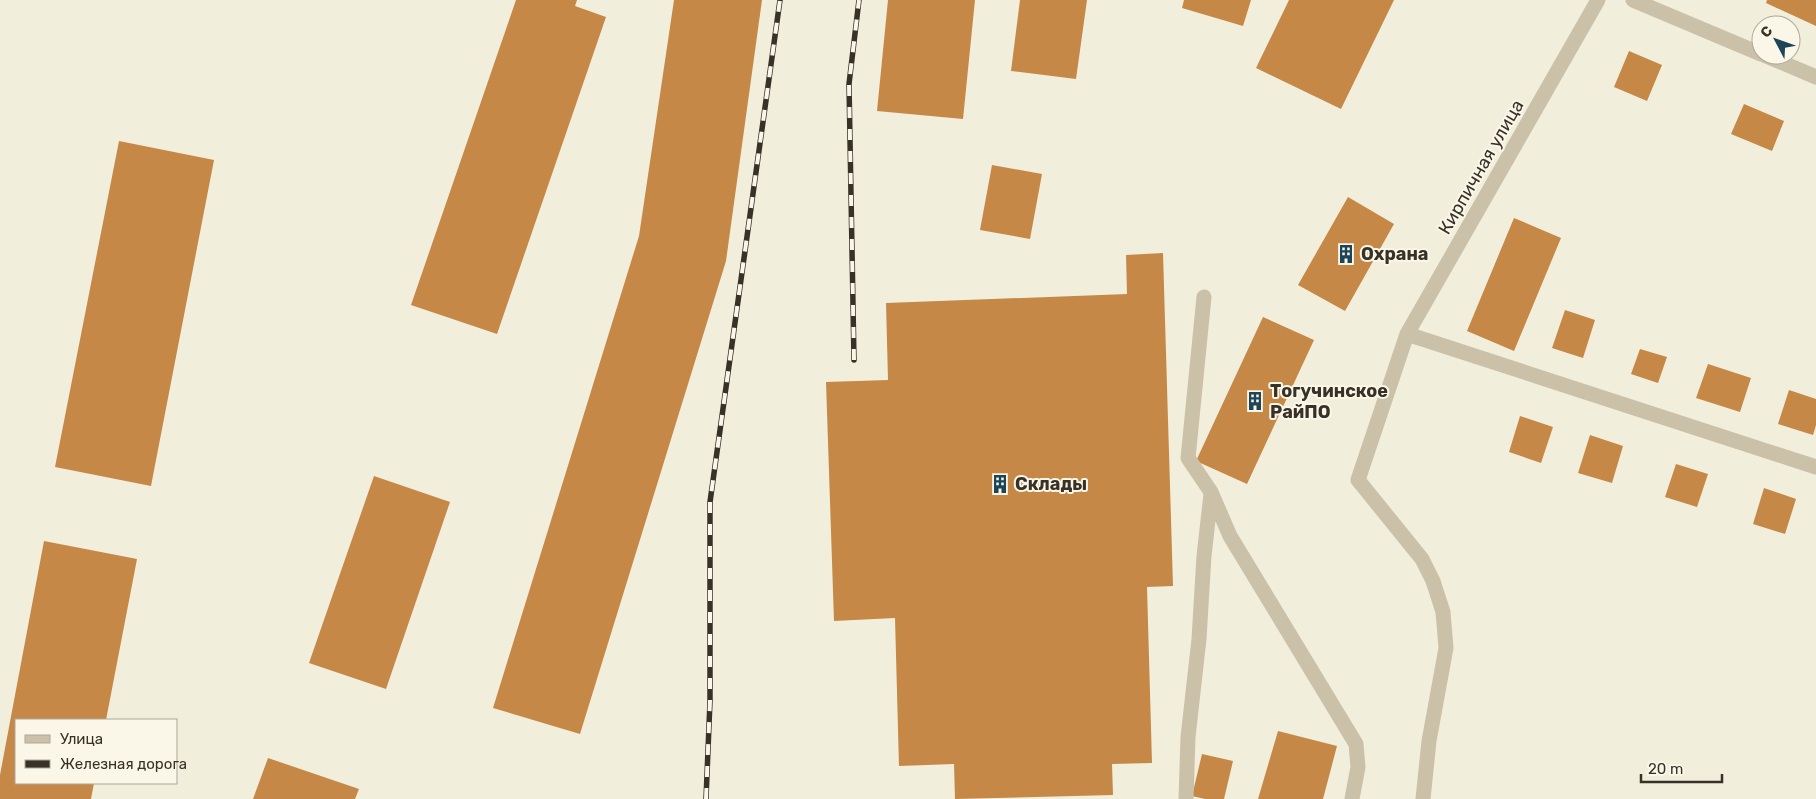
<svg xmlns="http://www.w3.org/2000/svg" width="1816" height="799" viewBox="0 0 1816 799" font-family="Rubik,sans-serif">
<rect width="100%" height="100%" fill="#f2eedc"/>
<path fill="#c68846" d="M516,0h61l-2,6 31,11 -109,317 -86,-29z
M674,0h88l-36,261 -146,473 -87,-26 146,-472z
M888,0h87l-12,119 -86,-8z
M1020,0h67l-11,79 -65,-8z
M1184,0h67l-8,26 -61,-18z
M1289,0h105l-53,109 -85,-41z
M1767,0h49v26l-50,-23z
M1629,51l33,14 -15,36 -33,-14z
M1744,104l40,17 -12,30 -41,-17z
M119,141l95,19 -63,326 -96,-19z
M992,165l50,9 -12,65 -50,-9z
M1348,197l46,27 -49,87 -47,-26z
M1514,218l47,20 -47,113 -47,-20z
M1163,253l10,333 -26,1 5,176 -40,1 1,31 -158,4 -1,-35 -55,2 -4,-148 -61,3 -8,-239 62,-2 -2,-77 241,-9 -1,-39z
M1565,310l30,10 -12,38 -31,-10z
M1263,317l51,23 -67,144 -51,-23z
M1640,349l27,8 -9,26 -27,-9z
M1708,364l43,14 -11,34 -44,-14z
M1789,390l27,9v26l-3,10 -35,-11z
M1520,416l33,11 -12,36 -32,-11z
M1590,435l33,11 -11,37 -34,-10z
M1676,464l32,10 -11,33 -32,-10z
M374,476l76,26 -64,187 -77,-26z
M1764,488l32,11 -11,35 -32,-10z
M44,541l93,18 -31,161h-90v63h78l-3,16h-91v-24z
M1278,731l59,15 -14,53h-65z
M1202,754l31,7 -9,38h-19l-13,-3z
M268,758l91,31 -4,10h-102z"/>
<g fill="none" stroke-linecap="round" stroke-linejoin="round">
<path stroke="#cac1a8" stroke-width="15" d="M1204,297l-16,161 23,34 19,44 126,208 2,23 -6,32
M1186,799l2,-62 11,-98 5,-83 7,-62"/>
<path stroke="#cac1a8" stroke-width="15" d="M1633,0l128,54
M1764,55l52,22
M1407,334l409,133
M1423,799l6,-58 17,-93 -3,-36 -10,-31 -11,-22 -64,-79 49,-146 191,-334"/>
<g stroke="#373128" stroke-width="5.5">
<path id="rail" d="M854,360l-5,-276 10,-84
M706,799l4,-98v-199l70,-502"/>
</g>
<use href="#rail" stroke="#faf6e8" stroke-width="4" stroke-dasharray="11" stroke-linecap="butt"/>
</g>
<defs>
<g id="building-bare" transform="scale(1.5)"><path d="M-4-6H4V6H1V3H-1V6H-4ZM-2.5-4.3h1.7v1.8h-1.7ZM.8-4.3h1.7v1.8H.8ZM-2.5-1h1.7V.8h-1.7ZM.8-1h1.7V.8H.8Z" fill="#1d4559" stroke="#faf6e8" stroke-width="2.5" paint-order="stroke"/></g>
</defs>
<g fill-rule="evenodd">
<use href="#building-bare" x="1346" y="254"/>
<use href="#building-bare" x="1255" y="401"/>
<use href="#building-bare" x="1000" y="484"/>
</g>
<g text-anchor="middle" dominant-baseline="central" stroke-width="4" stroke-linejoin="round" paint-order="stroke">
<g font-size="18" fill="#373128" stroke="#faf6e8">
<text transform="translate(1481 167) rotate(-60)">Кирпичная улица</text>
</g>
<g font-size="18" font-weight="bold" fill="#373128" stroke="#faf6e8" text-anchor="start">
<text x="1361" y="254">Охрана</text>
<text x="1270" y="391">Тогучинское<tspan x="1270" dy="21">РайПО</tspan></text>
<text x="1015" y="484">Склады</text>
</g>
</g>
<rect x="15" y="719" width="162" height="65" fill="#faf6e8" stroke="#aca79b"/>
<rect x="25" y="735" width="25" height="8" fill="#cac1a8" stroke="#aca79b"/>
<text x="60" y="744" font-size="15" fill="#373128">Улица</text>
<rect x="25" y="760" width="25" height="8" fill="#373128" stroke="#aca79b"/>
<text x="60" y="769" font-size="15" fill="#373128">Железная дорога</text>
<g transform="translate(1776 40) rotate(311)"><circle r="24" fill="#faf6e8" stroke="#aca79b"/>
<path d="M0-4L9 19L0 12L-9 19Z" fill="#1d4559"/>
<text y="-8" font-size="14" font-weight="bold" text-anchor="middle" fill="#373128">С</text>
</g>
<path d="M1641 774v8h81v-8" fill="none" stroke="#373128" stroke-width="2.5"/>
<text x="1648" y="774" font-size="15" fill="#373128" stroke="#faf6e8" stroke-width="4" paint-order="stroke">20 m</text>
</svg>
